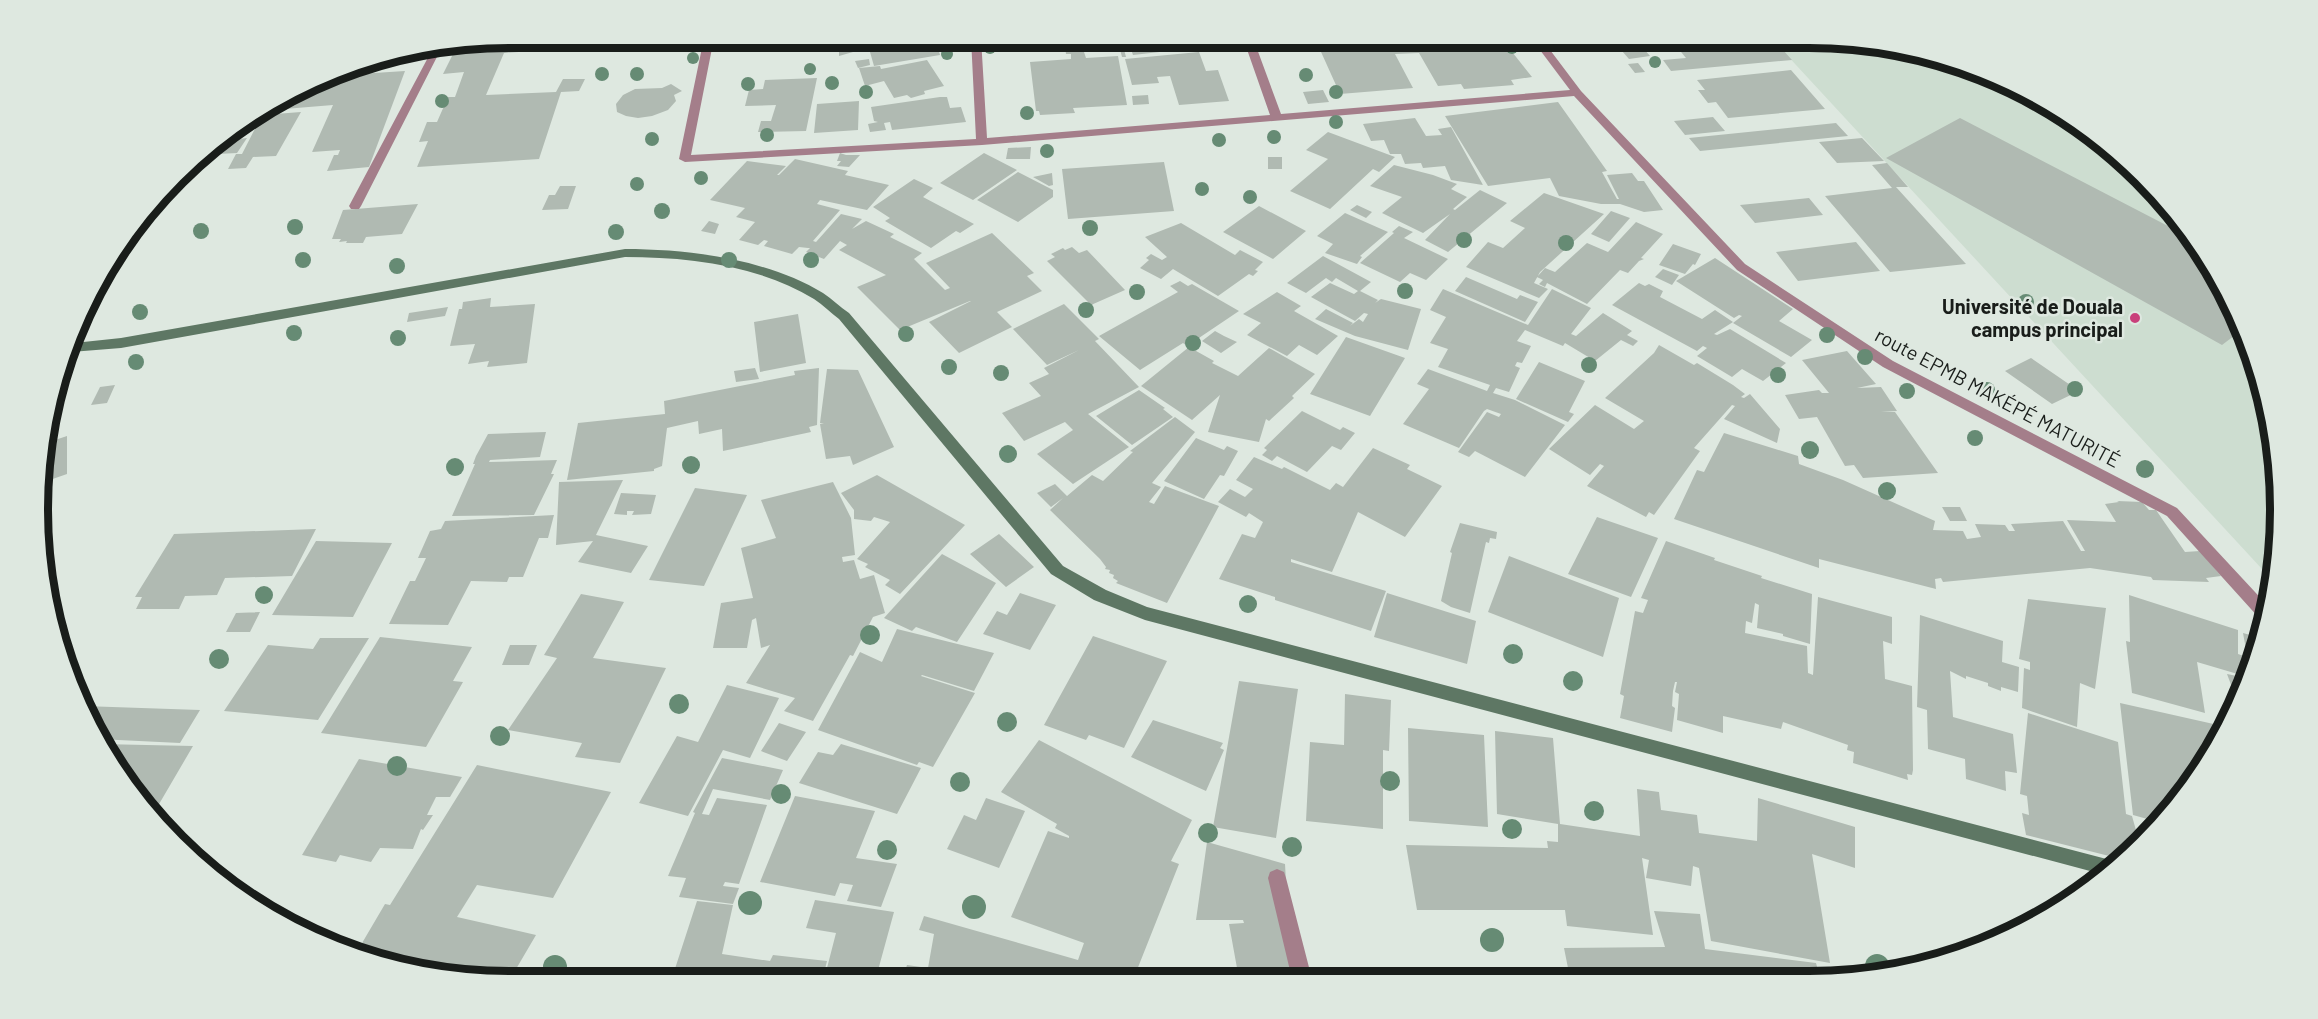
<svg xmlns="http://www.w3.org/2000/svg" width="2318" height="1019" viewBox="0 0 2318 1019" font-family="Barlow,sans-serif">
<rect width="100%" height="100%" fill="#dee8e0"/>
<path fill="#cdddd0" d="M1771,38h38l152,25 84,38 75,54 63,67 49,79 32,87 16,91 -4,92 -2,11z"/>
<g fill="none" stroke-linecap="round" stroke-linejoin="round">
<path fill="#5e7764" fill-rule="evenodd" d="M625,249c64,0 142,10 198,44 9,6 17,14 26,20l214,253 43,24 41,17 971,255 -13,13 -960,-255 -51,-20 -43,-26 -212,-255c-8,-6 -16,-14 -25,-20 -56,-34 -126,-42 -189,-42l-504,91 -50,4 3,-9 47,-5z"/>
</g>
<path fill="#b0bab2" d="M510,38h180v2l-186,13 -18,42 70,-3 7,-13h22l-6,12 -18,1 -22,67 -122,8 11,-26 -9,1 8,-20h10l11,-25h7l9,-25 -21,2 14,-28z
M766,38h71v1l-72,5z
M866,38h69l5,17 -66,11z
M1064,38h51l2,12 -33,2 2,6 32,-2 9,49 -54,3 2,5 -35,2 -1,-4h-3l-6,-49 41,-3v-5h-5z
M1117,38h4l5,19h-4z
M1127,38h84l2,8 -80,9z
M1380,38h121l31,39 -21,3 3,5 -50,4 -3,-5 -23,2 -19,-33 -24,1 18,34 -73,6 -23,-51z
M1607,38h62l3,8 -28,3 6,7 -21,3 -7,-8h-5z
M1673,38h67v1l-65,7 -4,-4h5z
M1773,39l19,21 -121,11 -8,-11 23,-2 -9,-11z
M843,47h11l-1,5 -14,4v-6h3z
M1199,52l7,19 12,-1 11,31 -50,4 -9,-29 -13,1 2,6 -27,2 -7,-26z
M869,59l1,6 -12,3 -3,-7z
M927,60l17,26 -20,5 1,3 -14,4 -4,-3 -13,3 -10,-17 -19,5 -6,-18 21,-2 1,3z
M1638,63l7,9 -10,1 -7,-9z
M1791,70l34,39 -97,9 -12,-16 -8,1 -10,-13h7l-8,-10z
M405,71l-36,96 -42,4 7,-16h4l2,-5 -28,2 21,-47 -73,6 13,-10 55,-25z
M817,78l-11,53 -48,1 3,-11h10l5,-16 -31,1 4,-16 14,-1 2,-9z
M671,84l11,7 -8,4 2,6 -8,9 -16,6 -14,2 -12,-2 -9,-4 -1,-8 7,-9 12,-6 27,-1z
M1323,90l6,12 -21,2 -5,-12z
M1148,95l1,9 -16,1 -1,-9z
M940,97h7l3,11 11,-1 5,15 -74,8 -2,-8 -6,1 2,7 -16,2 -2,-8 10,-2 -4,-1 -3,-14z
M859,101l-1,29 -44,3 3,-29z
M1558,102l49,69 -5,1 15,27h2l-12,-24 25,-2 6,8h6l19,29 -19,2 -24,-8h-19l-42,-8 -9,-18 -62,8 -43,-70z
M301,112l-25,44 -23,1 -7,11 -18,1 8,-15h6l20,-39z
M253,115l-14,24 8,-1 -10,15 -39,2z
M1713,117l12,14 -40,4 -11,-14z
M1415,118l11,18 16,-1 -4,-6 13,-2 32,58 -32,-5 -6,-14 -22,2 -2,-5 -16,1 -4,-10h-11l-6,-14 -13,1 -8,-17z
M1960,118l233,121 39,62 11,28 -21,16 -336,-187z
M1836,123l12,13 -148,15 -11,-13z
M1328,132l67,25 -16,15 -6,-3 -43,40 -40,-18 38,-32 -22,-9z
M1862,138l22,23 -47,2 -18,-21z
M1031,147l-1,12h-24l2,-11z
M840,153l6,2h14l-11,12 -12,-1 4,-5h-4z
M984,153l33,17 -44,30 -33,-17z
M1268,157h14v12h-14z
M795,159l53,12 -3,4 44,10 -22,25 -47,-10 -3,4 23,6 -27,31 3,1 25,-28 21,5 -10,10 14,-8 28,13 -4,3 32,16 -8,6 31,31 5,-2 -24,-25 66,-30 42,40 -7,3 15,15 -45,21 15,15 -53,26 -30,-31 42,-21h-1l-70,29 -43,-43 29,-12 -47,-25 8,-5 -7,-4 -16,18 -18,-7 4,-4h-2l-9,-1 -7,7 -28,-8 4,-5 -4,-1 -6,5 -19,-5 16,-18 -19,-5 9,-9 -35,-8 37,-39 39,5 -9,9h2z
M1164,162l10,49 -106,8 -6,-50z
M1887,163l21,24h-12l70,77 -76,8 -65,-76 67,-8 -20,-23z
M1394,165l39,10 24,9 -6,5 16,8 -14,12 2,1 25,-20 27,13 -59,49 -23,-12 25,-26 -27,19 -41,-20 20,-16 -32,-11z
M1018,172l35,18v7l-35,25 -41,-22z
M1052,173l1,12 -4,1 -16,-9z
M914,179l19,9 -10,9 51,27 -14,9 -4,-2 -25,17 -46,-27 5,-3 -17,-11z
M560,186h16l-8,23 -26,1 7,-15h6z
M1544,193l60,21 -64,58 -6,11 14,6 -9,9 -73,-31 22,-25 15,6 22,-20 -15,-7z
M1809,198l14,17 -68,8 -15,-18z
M418,204l-16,30 -36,3 -3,6h-17l1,-2 -8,1 2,-3h-9l11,-29z
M1357,205l15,7 -6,6 -16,-8z
M1259,206l47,25 -33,28 -50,-27z
M1611,211l19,7 -21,24 -18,-8z
M1345,213l43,19 -28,24 2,1 -5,7 -32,-11 8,-9 -16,-8z
M709,221l10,3 -4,10 -14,-3z
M1636,222l27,12 -22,24 3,1 -5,2 -11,12 -8,-3 -33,34 -40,-21 -2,4 -6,-3 4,-4 -6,-3 8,-9 10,4 32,-29 21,9z
M1181,223l54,32 5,-5 23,12 -8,8 3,1 -5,5 -4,-2 -31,22 -45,-27 -12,10 -21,-11 9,-8 -3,-2 5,-4 11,6 5,-3 -22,-20z
M1399,226l14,6 -9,6 44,21 -22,21 -16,-7 -10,9 -40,-19 34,-30 -2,-1z
M1856,242l24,29 -82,10 -22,-29z
M1673,244l28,10 -6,11 -2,-1 -8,10 -26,-9z
M1072,247l7,6 8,-3 38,40 -34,15 -44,-44 8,-4 -4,-3 12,-6 2,2z
M1323,256l48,26 -11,9 18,9 -3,3 6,-4 40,10 -13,41 -53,-14 -40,-17 11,-10 27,14 -3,3 9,-7 4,3 5,-8 -4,-1 -9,8 -44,-24 19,-14 24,11 4,-3 -22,-13 -4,4 -6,-4 -20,15 -19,-10z
M1715,258l78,51 -14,12 33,19 -21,17 -58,-34 9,-7 -3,-1 -5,3 -58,-37z
M1663,269l16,6 -7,10 -17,-8z
M1466,277l51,22 3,-4 18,7 -13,20 -70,-31z
M1180,281l8,5 4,-2 47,27 -52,35 -4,-3 -43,27 -41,-34 79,-44 -8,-6z
M1639,283l6,3 4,-2 14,7 -3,6 42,22 13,-9 18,12 -19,12 3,1 13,-6 56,34 -23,18 -21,-12 -10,8 -35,-21 10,-8 -4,-2 -6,5 -85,-46z
M1443,289l85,36 24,-36 39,19 -20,26 5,2 27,-23 29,18 -5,4 11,6 -5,5 -12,-6 -26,21 -30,-18 -2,3 -38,-16 -8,11 14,5 -9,17 -5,-1 -2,4 5,2 -11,24 -13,-4 -3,5 22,7 50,25 -40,52 -50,-26 -6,6 -11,-5 29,-40 12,5 2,-3 -14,-5 -3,2 -25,37 -56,-24 26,-35 -12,-5 11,-15 59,22 3,-6 -52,-18 10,-18 -18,-6 16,-26 -16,-7z
M1277,292l24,14 -7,5 44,25 -21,19 -18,-10 -12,11 -40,-21 14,-12 -18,-9z
M491,298l-1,9 45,-3 -8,59 -40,4 2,-6 -21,3 7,-20 -25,2 9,-37h3l1,-7z
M1064,304l35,35 -4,2 44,46 -51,27 41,33 -56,37 -36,-30 36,-24 -8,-8 -41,19 -22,-28 39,-17 -12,-13 20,-9 -5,-6 35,-18 -32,15 -34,-36z
M448,307l-3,9 -38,6 2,-9z
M798,314l8,49 -46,9 -6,-50z
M1215,331l9,5 13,6 -16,11 -19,-12z
M1346,337l59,21 -35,58 -60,-22z
M1659,345l35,20 3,-2 36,22 12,9 -4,3 3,1 6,-4 30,35 -3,14 -53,-24 11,-13 -3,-1 -38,43 6,3 -46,64 -5,-3 -3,5 -59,-31 17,-20 -4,-2 -10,11 -41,-26 46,-44 39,24 10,-8 -39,-23 49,-45z
M1189,347l25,14 -2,2 26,13 31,-28 46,26 -23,22 2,2 -25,23 -3,-2 -7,23 -51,-10 12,-37 -28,25 -51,-34z
M1847,351l29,33 -19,4 24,-1 16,24 -16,1h14l43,61 -75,5 -9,-13 -9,1 -28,-49 -18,2 -14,-24 34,-5 3,3h7l-27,-33z
M2031,358l48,33 -27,13 -47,-33z
M1539,362l46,19 -16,31 5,2 -6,8 -52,-23z
M755,368l4,11 -23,3 -2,-11z
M819,368l-2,57 -8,2 2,5 -88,19 -1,-22 -23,5 -1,-13 -31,7 -5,38 -8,3v2l-87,9 11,-57 87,-9 -1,-13 131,-26 -1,-4z
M827,369l31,1 36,77 -41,18 -3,-9 -24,3 -6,-35 4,-1h-4z
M115,385l-8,18 -16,2 9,-18z
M1139,390l26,18 -2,1 10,8 -41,28 -36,-29z
M1302,411l38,19 3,-3 12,6 -14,17 -9,-4 -25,26 -30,-16 -5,5 -10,-6 5,-5 -3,-2z
M1175,417l20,15 -43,51 9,4 -12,15 5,2 11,-18 54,20 -52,97 -51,-20 2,-2 -5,-3 1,-3 -5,-2 1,-3 -5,-1 1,-2 -6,-8 -50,-49 13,-12 -12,9 -14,-14 18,-9 12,12 25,-21 11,6 30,-29 -3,-1z
M546,432l-6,25 -50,3 -1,2 68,-2 -6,14h3l-20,41 -82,1 23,-52h-2l3,-8 12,-22z
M1724,433l74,23 1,8 44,16 92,41 -2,9 30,1 4,8 14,-2 -6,-13 30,1 4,6h6l-4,-7 52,-3 18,30h4l-18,-31 49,2 -11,-18 14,-2 -2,-1 25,1 7,8h7l29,42 15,-1 21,25 -15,2 3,4 -56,-2 -2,-3 -61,-9 -147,14 -2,-4 -6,1 1,10 -117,-30v9l-145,-49 23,-49 7,2z
M67,436v38l-23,8 2,-39z
M1196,438l28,12 3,-4 11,5 -14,25 -4,-1 -16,24 -40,-18z
M1373,448l37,17 -3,4 35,17 -37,51 -47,-25 -26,60 -41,-13v3l95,29 -15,40 -96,-31v-3l-56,-18 23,-45 13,4 8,-16 -14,-9 -3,4 -28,-15 12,-13 15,8 8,-8 -17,-9 18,-23 28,12 2,-2 46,23 6,-7 7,4z
M877,475l88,50 -65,69 -15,-9 5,-5 -25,-13 3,-3 -11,-5 33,-37 -16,-5 -3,4 -17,-2v-9l-13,-17z
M623,480l-27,55 52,11 -17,27 -53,-11 15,-21 -37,4 3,-63z
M833,482l18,36 4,37 -13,2 1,5 11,-2 6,19 14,-4 11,38 -12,4 -20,39 -3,-1 -37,66 -29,-10 11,-13 -49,-15 24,-38 -9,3 -5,-30 -4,2 -5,28h-34l8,-45 32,-5 -12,-50 35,-10 -15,-38z
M695,488l52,7 -43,91 -55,-6z
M621,493l35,2 -5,19 -19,1 2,-4h-7v4l-13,-1z
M1942,507h18l7,14h-17z
M554,515l-6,23h-9l-16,39h-14l-2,5 -36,-1 -23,44 -59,-1 21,-43h5l11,-23h-8l12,-27 11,-2 4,-8z
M1597,517l61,21 -27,59 -63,-23z
M1460,523l37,9 -1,7 -6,-1 -1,5 -3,-1 -16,71 -19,-6 -10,-6 11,-48 -2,-1z
M316,529l-24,47 -67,2 -8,17 -32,1 -6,13h-43l6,-12h-7l39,-63z
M999,534l35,33 -28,20 -36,-33z
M316,541l76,2 -39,74 -81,-2z
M1666,541l49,17 -1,2 48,16 -1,2 51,16 -2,50 -27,-8v-2l-26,-6 2,-23 -4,-2 -3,20 -6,-2 -1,12 62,13 1,27 5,2 5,-78 74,20v27l-9,-3 2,38 27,7 1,84 -1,5 -5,-1 1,6 -55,-17 1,-11 -7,-2 1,-5 -65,-23 -2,7 -58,-13v17l-46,-13 2,-26 -4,-2 2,-10h-2l-2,9 -1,15 3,2 -3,24 -52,-14 4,-22 -4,-2 15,-83 8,2 5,-13 -7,-2z
M942,554l54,29 -39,59 -41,-15 -4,4 -28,-13z
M1509,556l110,42 -16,59 -115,-45z
M1020,593l36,12 -26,45 -47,-16 14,-23 10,4z
M1387,593l89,28 -9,43 -93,-27z
M581,594l43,8 -31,56 73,10 -46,95 -45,-6 7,-14 -74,-13 49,-72 -13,-3z
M2129,595l109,35v24l6,2v17l-3,-2v4l-44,-13 8,51 -73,-20 -6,-52 4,1z
M2028,599l78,9 -11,81 -15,-6 -3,44 -55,-19 2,-40 6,2v-8l-11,-3z
M260,612l-10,20h-24l10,-19z
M1920,615l83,26 -1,21 17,5 -1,25 -17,-5v4l-13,-5v-3l-22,-7v3l-16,-8 3,46 60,17 4,39 -12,-2 1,20 -40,-12 -1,-20 -37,-10 -1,-39 -10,-3z
M897,629l97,24 -20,38 -52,-16 -1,1 54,17 -42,74 -14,-5 -2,3 -99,-35 42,-78 22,10z
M2243,633l18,5 -5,20 -9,-3z
M1093,636l74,25 -43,87 -35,-13 -3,5 -42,-15z
M380,637l92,10 -19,34 10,1 -37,65 -105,-14z
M320,638h49l-51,82 -94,-9 44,-66 45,4z
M510,645h27l-8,20h-27z
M2227,674l20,4 -11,20z
M1239,681l59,8 -22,149 -63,-11z
M727,685l52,13 -29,60 -27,-8 -35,66 -49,-13 38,-67 21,6z
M1345,694l46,6 -2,51 -6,-1v79l-77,-8 4,-79 34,3z
M2120,703l98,22 1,5 -36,67 -25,25 -25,-7z
M83,706l117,4 -20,33 -82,-4z
M2028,713l90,29 8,72 6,2 7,25 -18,18 -95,-24 -4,-22 7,2 -2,-19 -7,-2z
M1153,720l70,23 -3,5 4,2 -18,41 -75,-34z
M779,723l27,9 -19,29 -26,-10z
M1408,728l76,7 4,92 -79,-6z
M1495,731l58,7 7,86 80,12 -3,-47 22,3 2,18 36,5 2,18 58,8 1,-43 97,29v41l-43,-14 18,109 -119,-22 -12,-73 -6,-2 -2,20 -45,-8 3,-18 -7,-2 11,77 -86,-9 -2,-16h-148l-11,-65 142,3 -1,-7 11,1v-18l-61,-10z
M1039,740l153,80 -21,41 8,3 -46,116h-231l5,-15 21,3 6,-34 -15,-4 5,-14 154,44 6,-17 -73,-26 37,-86 21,7v-2l-14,-8 2,-4 -56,-32z
M100,744l93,2 -38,65z
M841,744l80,24 -24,46 -98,-31 19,-31 15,3z
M722,758l61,12 -13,30 -57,-11 -11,25 7,1 8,-17 50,7 -28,79 -14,-2 -2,4 16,2 -6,16 -54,-7 7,-19 -18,-2 27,-63 -2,-1z
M359,759l103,18 -12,20h-14l-9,18h6l-10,15 -2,-1 -8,20 -33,-1 -9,14 -31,-7 -4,7 -34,-7z
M477,765l134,27 -58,106 -76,-13 -20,32 79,18 -27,46 -154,-26 30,-51 5,1z
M795,796l80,15 -19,47 41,6 -16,43 -34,-6 6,-16 -13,-2 -5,13 -75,-14z
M986,798l39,13 -26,57 -52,-19 17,-34 12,5z
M1207,842l78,22 3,52h7l14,63h-70l-10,-55 15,-1 -1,-3h-47z
M815,900l79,12 -17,62h6l-2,6 -53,1 4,-13h-5l9,-35 -30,-5z
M697,901l36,4 -11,49 48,7 3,-6 54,6 -5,20h-151z
M1654,911l46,3 5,35 111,14 4,15h-250l-6,-30 101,-1z"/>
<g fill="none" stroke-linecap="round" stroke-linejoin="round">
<path fill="#a47e8a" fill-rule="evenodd" d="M704,38h10l-23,117 285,-16 -5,-101h10l6,100 283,-23 -27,-77h10l28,76 289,-24 -39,-52h10l40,53 164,173 148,97 284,147 91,98 -3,14 -5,-1 -93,-103 -284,-149 -146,-97 -163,-174 -592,49 -297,17 -6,-3z
M441,49l-80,157 -2,3h-8l-2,-3 83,-156z
M1277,869l7,3 2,6 26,101h-20l-24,-101 2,-6z"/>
</g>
<g fill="#668b74">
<circle cx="990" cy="48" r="6"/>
<circle cx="1512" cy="48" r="6"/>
<circle cx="947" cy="54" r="6"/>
<circle cx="693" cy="58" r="6"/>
<circle cx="1655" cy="62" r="6"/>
<circle cx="810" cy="69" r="6"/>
<circle cx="602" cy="74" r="7"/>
<circle cx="637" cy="74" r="7"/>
<circle cx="1306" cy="75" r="7"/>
<circle cx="832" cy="83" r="7"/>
<circle cx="748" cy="84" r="7"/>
<circle cx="866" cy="92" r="7"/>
<circle cx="1336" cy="92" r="7"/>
<circle cx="442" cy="101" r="7"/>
<circle cx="1027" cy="113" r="7"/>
<circle cx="1336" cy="122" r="7"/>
<circle cx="767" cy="135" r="7"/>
<circle cx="1274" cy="137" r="7"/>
<circle cx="652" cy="139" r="7"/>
<circle cx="1219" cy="140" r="7"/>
<circle cx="1047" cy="151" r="7"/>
<circle cx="701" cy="178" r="7"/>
<circle cx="637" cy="184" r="7"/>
<circle cx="1202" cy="189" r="7"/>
<circle cx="1250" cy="197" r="7"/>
<circle cx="662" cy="211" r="8"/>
<circle cx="295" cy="227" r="8"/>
<circle cx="1090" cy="228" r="8"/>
<circle cx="201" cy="231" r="8"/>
<circle cx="616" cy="232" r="8"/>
<circle cx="1464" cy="240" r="8"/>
<circle cx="1566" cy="243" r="8"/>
<circle cx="303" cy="260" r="8"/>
<circle cx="729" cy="260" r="8"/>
<circle cx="811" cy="260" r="8"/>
<circle cx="397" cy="266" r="8"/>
<circle cx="1405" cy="291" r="8"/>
<circle cx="1137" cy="292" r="8"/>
<circle cx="2026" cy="302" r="8"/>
<circle cx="1086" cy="310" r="8"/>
<circle cx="140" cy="312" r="8"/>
<circle cx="294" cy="333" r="8"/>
<circle cx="906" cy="334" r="8"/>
<circle cx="1827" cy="335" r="8"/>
<circle cx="398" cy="338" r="8"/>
<circle cx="1193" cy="343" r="8"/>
<circle cx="1865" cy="357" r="8"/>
<circle cx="136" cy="362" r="8"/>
<circle cx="1589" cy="365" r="8"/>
<circle cx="949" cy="367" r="8"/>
<circle cx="1001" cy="373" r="8"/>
<circle cx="1778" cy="375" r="8"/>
<circle cx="2075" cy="389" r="8"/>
<circle cx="1987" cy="390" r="8"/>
<circle cx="1907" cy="391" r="8"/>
<circle cx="1975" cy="438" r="8"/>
<circle cx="1810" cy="450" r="9"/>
<circle cx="1008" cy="454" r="9"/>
<circle cx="691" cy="465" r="9"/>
<circle cx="455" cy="467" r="9"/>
<circle cx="2145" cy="469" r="9"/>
<circle cx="1887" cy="491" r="9"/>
<circle cx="264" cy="595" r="9"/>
<circle cx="1248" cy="604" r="9"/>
<circle cx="870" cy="635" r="10"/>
<circle cx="1513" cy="654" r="10"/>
<circle cx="219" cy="659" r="10"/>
<circle cx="1573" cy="681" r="10"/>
<circle cx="679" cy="704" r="10"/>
<circle cx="1007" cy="722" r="10"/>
<circle cx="500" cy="736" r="10"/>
<circle cx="397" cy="766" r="10"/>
<circle cx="1390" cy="781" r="10"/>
<circle cx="960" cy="782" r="10"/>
<circle cx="781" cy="794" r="10"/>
<circle cx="1594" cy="811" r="10"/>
<circle cx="1512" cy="829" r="10"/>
<circle cx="1208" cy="833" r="10"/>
<circle cx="1292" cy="847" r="10"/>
<circle cx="887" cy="850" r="10"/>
<circle cx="750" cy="903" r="12"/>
<circle cx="974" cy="907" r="12"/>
<circle cx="1492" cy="940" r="12"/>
<circle cx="1877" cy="966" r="12"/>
<circle cx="555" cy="967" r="12"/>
</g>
<circle fill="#c9407b" stroke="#dee8e0" stroke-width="2" cx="2135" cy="318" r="6"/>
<g text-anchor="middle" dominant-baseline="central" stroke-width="5" stroke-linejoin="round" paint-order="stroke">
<g font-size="20" font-weight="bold" fill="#191d1a" stroke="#dee8e0" text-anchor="end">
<text x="2123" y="306">Université de Douala<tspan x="2123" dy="23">campus principal</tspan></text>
</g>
<g font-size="20" fill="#191d1a" stroke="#dee8e0">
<text transform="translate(1998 397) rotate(28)">route EPMB MAKÉPÉ MATURITÉ</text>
</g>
</g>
<path d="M0 0H2318V1019H0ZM509 48H1809A461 461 0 0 1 2270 509V510A461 461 0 0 1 1809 971H509A461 461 0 0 1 48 510V509A461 461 0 0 1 509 48Z" fill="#dee8e0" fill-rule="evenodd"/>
<path fill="none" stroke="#191d1a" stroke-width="8" d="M509 48H1809A461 461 0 0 1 2270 509V510A461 461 0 0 1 1809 971H509A461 461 0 0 1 48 510V509A461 461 0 0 1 509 48Z"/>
</svg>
